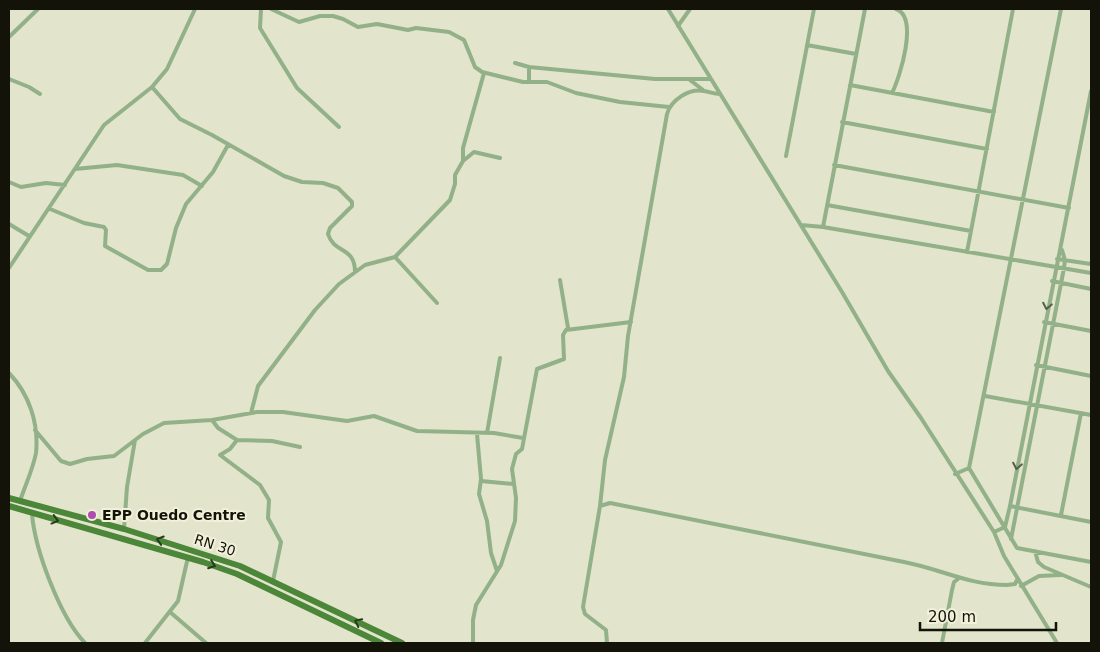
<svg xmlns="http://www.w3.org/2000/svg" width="1100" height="652" viewBox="0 0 1100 652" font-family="'DejaVu Sans',sans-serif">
<rect width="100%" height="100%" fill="#e2e4cb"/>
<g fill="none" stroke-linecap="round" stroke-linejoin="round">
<path stroke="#92b189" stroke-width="4" d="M261,9l-1,19 37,60 42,39
M271,9l28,13 21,-6h13l10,3 15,8 19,-3 31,6 8,-2 33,4 15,8 11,27 7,5 41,10h24l29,11 44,9 49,5
M668,9l174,283 46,79 33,47 73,114 10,24 53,87
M1061,9l-92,459 48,80 74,14
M678,26l12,-17
M9,37l29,-28
M807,45l49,9
M515,63l14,4v15
M529,67l126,12h56
M9,79l20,8 11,7
M690,80l13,10
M850,85l144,27
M152,87l28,32 32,16 72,41 18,6 21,1 15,5 14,14v4l-22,22 -2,6c6,20 27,12 27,38
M892,93c8,-16 27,-76 4,-84
M842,122l145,27
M786,156l28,-147
M463,161l11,-9 26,6
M834,165l235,43
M75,169l42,-4 66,10 19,11
M9,182l12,5 25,-4 19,2
M827,205l144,26
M50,209l34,14 20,4 2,3 -1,16 43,24h13l6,-6 9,-36 10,-24 27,-32 15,-27
M9,224l20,12
M801,225l22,2 268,46
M823,227l42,-218
M967,252l46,-243
M395,257l42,46
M1057,259l34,5
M9,268l95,-143 48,-38 15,-18 28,-60
M560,280l8,48
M1052,281l39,8
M1044,322l47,9
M1036,365l55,11
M9,373c20,21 30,50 27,80 -3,16 -11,33 -16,48
M985,396l106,19
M251,413l7,-27 57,-76 24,-26 26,-19 30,-8 55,-57 5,-16v-9l8,-14v-13l21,-75
M212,420l6,8 19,12 35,1 28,6
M35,430l26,31 9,3 17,-5 27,-3 29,-22 21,-11 48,-3 45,-8h26l64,9 27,-5 43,15 77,2 29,5
M487,433l13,-75
M477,434l4,45 -2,15 8,27 4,32 6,18
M237,440l-7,9 -10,6 40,30 9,15 -1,18 13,24 -8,39
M955,474l14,-6
M481,481l33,3
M600,506l10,-3c98,20 196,39 294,59 37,7 64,23 103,23l8,-1 2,-4
M1010,506l81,16
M32,514c3,36 28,103 53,129
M1061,515l20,-102
M124,529l3,-42 8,-47
M994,532l11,-5 5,-21 81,-415
M1011,539l53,-271 1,-8 -3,-10
M1035,551l3,11 6,5 47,20
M1021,586l18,-10 21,-1
M170,612l36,31
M145,643l33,-42 10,-44
M473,643v-23l3,-15 25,-40 14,-44 1,-23 -4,-29 4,-15 6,-5 15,-80 27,-10 -1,-24 3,-5 65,-8
M607,643l-1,-13 -21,-16 -2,-7 17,-101 5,-46 19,-83 4,-41 39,-222c4,-14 22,-26 37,-23 6,1 10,3 16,3
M942,643l10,-53 2,-8 4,-3"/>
<path stroke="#4b8639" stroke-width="6" d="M9,498l115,31 116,37 162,77
M9,506l194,56 34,12 144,69"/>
</g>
<defs><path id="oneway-chevron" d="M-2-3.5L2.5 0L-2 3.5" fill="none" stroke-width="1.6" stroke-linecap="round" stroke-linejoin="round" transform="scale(1.25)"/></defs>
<g stroke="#52624a">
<use href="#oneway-chevron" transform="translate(1047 306) rotate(101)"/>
<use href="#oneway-chevron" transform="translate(1017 466) rotate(101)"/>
</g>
<g stroke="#273b1a">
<use href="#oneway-chevron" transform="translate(55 520) rotate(15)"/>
<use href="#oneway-chevron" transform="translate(160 540) rotate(-163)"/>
<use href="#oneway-chevron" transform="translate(212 565) rotate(20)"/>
<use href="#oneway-chevron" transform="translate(358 622) rotate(-154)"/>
</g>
<circle fill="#b04cb1" stroke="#f0f1d8" stroke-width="2" cx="92" cy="515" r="5"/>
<g text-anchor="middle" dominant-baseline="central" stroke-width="4" stroke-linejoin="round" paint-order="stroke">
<g font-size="14" font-weight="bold" fill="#13130a" stroke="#f0f1d8" text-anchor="start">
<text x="102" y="515">EPP Ouedo Centre</text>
</g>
<g font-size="14" fill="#13130a" stroke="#f0f1d8">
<text transform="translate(215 545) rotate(18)">RN 30</text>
</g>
</g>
<rect width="1100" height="652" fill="none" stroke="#13130a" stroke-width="20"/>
<path d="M920 622v8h136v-8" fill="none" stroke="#13130a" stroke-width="2.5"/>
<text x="928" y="622" font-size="15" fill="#13130a" stroke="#f0f1d8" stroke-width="4" paint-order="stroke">200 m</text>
</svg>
